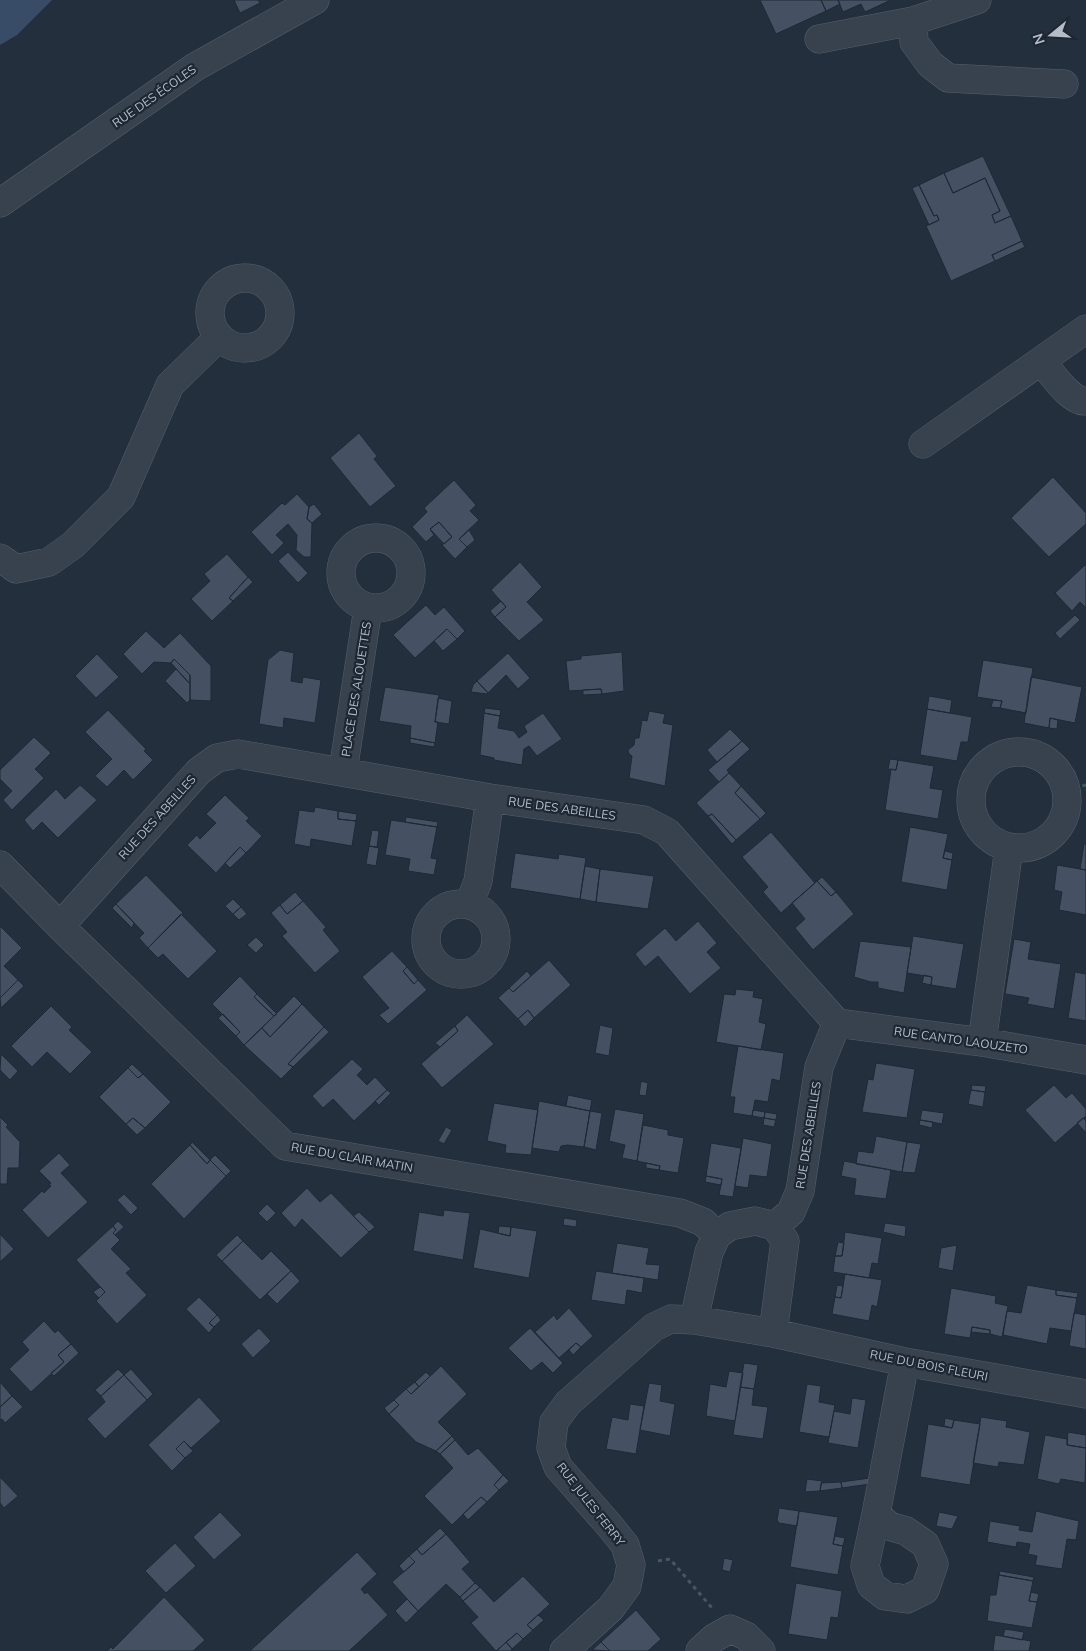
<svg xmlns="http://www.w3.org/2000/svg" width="1086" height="1651" viewBox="0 0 1086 1651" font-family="Mulish,sans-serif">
<rect width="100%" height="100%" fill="#242f3e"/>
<path fill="#394c67" d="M0,0h52l-35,35 -17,10z"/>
<path fill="#455162" stroke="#1f2835" d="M234,0h24l2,3 -20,10z
M760,0h61l5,11 -50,23z
M821,0h17l2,4 -14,7z
M838,0h53l-26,12 -4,-8 -18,8z
M983,156l28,60 -16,7 -3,-8 8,-4 -15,-33 -32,15 -9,-20z
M944,173l9,20 32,-15 15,33 -8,4 3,8 16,-7 11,25 -30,14 3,6 -44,20 -25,-55 13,-6 -2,-5 -3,1 -15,-31z
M919,185l15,31 3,-1 2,5 -10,5 -17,-37z
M1022,241l3,6 -30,14 -3,-6z
M359,433l18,23 -3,3 22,27 -26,21 -40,-49z
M1053,477l33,36v11l-37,33 -38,-39z
M454,480l22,25 -6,6 9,9 -20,19 8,8 -12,12 -13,-14 10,-8 -13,-15 -9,7 4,6 -8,7 -14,-15 15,-15 -3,-4z
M297,494l12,13 -2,12 5,4 -1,34h-7l-8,-7 1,-15 -9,-11 -12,11 8,8 -12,12 -21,-23 31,-29 3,2z
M314,504l8,10 -10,9 -5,-4 2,-12z
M439,522l13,15 -8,7 -14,-15z
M469,530l6,10 -8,7 -8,-8z
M288,552l20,21 -10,10 -20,-22z
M227,554l21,23 -19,21 4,3 -21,20 -21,-22 19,-18 -6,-7z
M520,562l22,25 -15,15 17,18 -25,21 -24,-24 11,-10 -15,-17z
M1086,564v44l-6,-6 -8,9 -17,-18z
M248,577l5,5 -20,19 -4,-3z
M501,601l5,6 -11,10 -5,-6z
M426,605l9,10 9,-8 21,24 -8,8 -10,-10 -32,29 -22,-23z
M1075,615l5,5 -20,19 -5,-6z
M447,629l10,10 -14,12 -9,-10z
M146,631l18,17 16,-15 31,33v35l-21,-1v-25l-16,-16 -3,4 -17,-1 -12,12 -19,-20z
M280,650l14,3 -3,28 11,2 1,-6 18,3 -6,43 -31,-5 -1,10 -24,-4 9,-64z
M622,652l2,39 -22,3 -1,-5 -32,2 -3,-30 15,-2v-3z
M508,653l22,25 -12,11 -12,-14 -18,18 -11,-12z
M97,654l22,23 -23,21 -21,-22z
M174,659l16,16v9l-19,-21z
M983,660l50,8 -7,45 -26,-5 2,-7 -25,-4z
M176,669l14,15v16l-3,3 -22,-22z
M1031,677l51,10 -7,36 -25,-5 -1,10 -25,-5z
M477,681l11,12 -1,1 -16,-2 2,-7z
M385,687l54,8 -4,27h3l-3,21 -25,-5 1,-12 -32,-5z
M601,689l1,5 -19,1v-5z
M929,696l23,4 -2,13 -23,-4z
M438,698l14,3 -3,23 -14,-2z
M993,700l9,1 -2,7 -9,-1z
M485,708l16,2 -1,6 -16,-3z
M927,709l45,8 -4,25h-7l-4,19 -37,-6z
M108,710l38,39 -2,2 9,9 -20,20 -9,-10 -17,17 -12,-11 17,-17 -27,-27z
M649,711l16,3 -2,9 10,2 -8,61 -36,-8 3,-22 -3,-2 -1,-4 6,-5 1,-7h4l3,-18 5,1z
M484,713l16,3 -2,12 16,3 5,7 8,-6 -3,-6 19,-13 19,26 -25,17 -8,-10 -5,3 -2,16 -28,-5v-2l-14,-3z
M1050,718l8,2 -1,9 -8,-1z
M730,729l12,12 -25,21 -10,-12z
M34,737l17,16 -16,16 9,9 -32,32 -9,-10 9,-9 -12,-12v-9z
M410,738l25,5 -1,4 -24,-4z
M742,741l8,8 -23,21 2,3 -10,9 -11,-12z
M890,759l8,1 -2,10 -8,-1z
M898,760l36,6 -4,22 13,2 -5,29 -53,-9 6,-41 5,1z
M729,773l12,13 -6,7 25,26 -24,21 -24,-26 -4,2 -12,-13z
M80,785l17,15 -39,38 -16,-16 -9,9 -9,-11 32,-31 9,10z
M741,786l25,27 -6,6 -25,-26z
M225,795l24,23 -3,3 16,15 -16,17 -6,-6 -24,26 -29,-28 10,-10 3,4 16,-16 -10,-9z
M315,807l23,4v8l18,2 -4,25 -41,-7 -1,8 -16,-3 5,-34 15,2z
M338,811l19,3 -1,7 -18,-2z
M712,814l24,26 -4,4 -24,-28z
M406,817l32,5 -1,5 -32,-5z
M391,820l46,7 -6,31 6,1 -3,16 -26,-4 2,-12 -25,-4z
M910,827l38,7 -5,24 9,2 -5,30 -46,-8z
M372,830l7,1 -2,16 -8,-1z
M771,832l44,51 -34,30 -18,-21 5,-5 -26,-30z
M1084,844h2v26l-6,-1z
M369,846l10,2 -3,18 -10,-2z
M240,847l6,6 -16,15 -5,-5z
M945,851l8,2 -1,7 -9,-2z
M515,853l43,6 1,-5 27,4 -6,41 -70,-11z
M1057,865l29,5v45l-27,-5 3,-18 -8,-2z
M585,866l15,3 -4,33 -16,-3z
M600,869l54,7 -6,33 -52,-7z
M146,875l37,38 -35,35 -9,-10 5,-5 -28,-29z
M822,877l14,15 -5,4 -14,-15z
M817,881l14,15 5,-4 18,22 -41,36 -18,-22 10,-9 -13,-16z
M295,892l8,9 -16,13 -7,-9z
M233,899l8,8 -8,7 -8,-8z
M303,901l23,26 -3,3 17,21 -25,22 -33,-37 5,-4 -16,-19 9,-8 7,9z
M116,904l18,19 -2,5 -20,-20z
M241,907l6,7 -8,6 -6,-6z
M181,914l36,37 -29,28 -25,-25 -5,4 -10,-10z
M698,921l19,22 -10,9 14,16 -31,26 -32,-38 -13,11 -10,-13 30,-26 11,13z
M0,926l22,22 -18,18 14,14 -18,18z
M913,936l51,8 -8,45 -25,-4 1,-8 -25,-4z
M256,937l8,8 -8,8 -9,-8z
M1014,939l17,3 -3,17 33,5 -7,45 -27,-5 2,-6 -24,-4z
M860,941l51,6 -7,46 -26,-5v-6h-7l-17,-5z
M392,951l15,16 -4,4 11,13 4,-4 9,10 -39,34 -9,-9 10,-7 -27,-31z
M549,960l22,25 -37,33 -6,-8 -10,9 -20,-21 11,-10 4,4z
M407,967l11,13 -4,4 -11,-13z
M527,971l4,5 -18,16 -4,-4z
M1075,972l11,2v47l-18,-3z
M924,975l8,2 -1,8 -9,-2z
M240,976l17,18 -3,3 20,19 -30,29 -8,-9 4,-4 -28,-28z
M18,980l6,6 -23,22 -1,-10z
M736,989l18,2 -1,6 10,2 -4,23 7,2 -5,26 -45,-8 8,-48 11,1z
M257,994l20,20 -3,2 -20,-19z
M294,996l8,8 -32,33 -8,-9z
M302,1004l22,23 -36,37 5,3 -12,12 -37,-34 18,-17 8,9z
M51,1006l21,21 -3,3 23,22 -22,22 -23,-22 -15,15 -21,-21z
M528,1010l6,8 -9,9 -7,-8z
M223,1014l17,18 -4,4 -18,-18z
M467,1015l27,29 -52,44 -21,-24 37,-33 -3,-5z
M600,1025l13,3 -4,28 -14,-3z
M455,1026l3,5 -18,16 -5,-4z
M324,1027l5,5 -36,35 -5,-3z
M738,1046l46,7 -4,28 -8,-2 -4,23 -13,-2 -3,16 -19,-3 2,-16h-5z
M1,1054l17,17 -8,9 -10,-10z
M352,1059l11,10 -6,6 10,10 8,-8 12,13 -33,31 -21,-22 -10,9 -11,-12z
M876,1063l39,6 -8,49 -45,-6 6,-33 5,1z
M132,1064l11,10 -5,4 -10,-10z
M128,1068l10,10 5,-4 28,28 -26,26 -12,-10 -7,6 -27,-27z
M641,1081l7,2 -2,13 -7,-1z
M972,1085l14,1 -1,6 -14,-2z
M1054,1085l12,13 6,-5 14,16v7l-31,27 -30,-33z
M387,1090l4,3 -12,12 -4,-4z
M971,1090l14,2 -2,15 -15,-3z
M568,1095l24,5 -2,11 -24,-5z
M539,1101l51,10 -6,36 -16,-2 -7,1 -2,6 -27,-4z
M494,1103l44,7 -7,45 -26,-2 1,-8 -19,-4z
M615,1109l29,5 -7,47 -15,-3 3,-13 -16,-4z
M753,1110l12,2 -1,6 -12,-2z
M922,1110l22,3 -2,11 -22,-4z
M590,1111l12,2 -6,37 -12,-3z
M765,1112l12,2 -1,6 -12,-2z
M0,1117l8,8 -2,2 14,15 -1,26h-11l-1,16h-7z
M133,1118l12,10 -8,7 -11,-11z
M764,1118l12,2 -2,7 -11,-2z
M1083,1118l3,3v12l-9,-10z
M920,1120l13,2 -1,6 -13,-3z
M643,1125l25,5v5l16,3 -6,35 -19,-3 1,-4 -23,-5z
M446,1127l6,3 -8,14 -6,-3z
M876,1136l31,6 -5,30 -46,-8 2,-13 15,2z
M743,1138l29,6 -5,33 -17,-2 -2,13 -13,-2z
M192,1142l18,18 -3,4 -17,-19z
M907,1142l14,2 -6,29 -13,-1z
M711,1143l30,5 -8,49 -14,-2 3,-16 -16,-3z
M190,1145l17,19 3,-4 16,16 -42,43 -33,-35z
M59,1153l11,12 -9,8 27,29 -40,36 -26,-28 20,-19 2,2 7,-7 -2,-2 2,-1 -12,-12z
M215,1155l16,16 -5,5 -16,-16z
M844,1161l47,9 -5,29 -32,-4 2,-16 -15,-3z
M646,1163l14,3 -1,4 -13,-2z
M706,1176l16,3 -1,6 -16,-3z
M307,1188l13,14 11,-9 38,39 -28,26 -39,-39 -7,9 -14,-15z
M124,1194l14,14 -7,7 -14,-15z
M267,1204l9,9 -9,9 -9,-9z
M444,1210l26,3 -7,47 -50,-9 6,-39 24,4z
M359,1212l16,15 -6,5 -16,-16z
M564,1218l13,2 -1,7 -13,-2z
M118,1221l6,6 -9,8 -2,-2 3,-3 -3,-4z
M885,1223l21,3 -1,11 -22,-5z
M113,1226l3,4 -3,3 7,7 -9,9 20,20 -5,4 21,22 -30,29 -21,-23 9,-9 -29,-32z
M499,1226l12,1 -1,9 -12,-3z
M511,1227l26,4 -8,47 -56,-10 7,-39 30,7z
M845,1232l37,6 -4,26 -6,-1 -3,15 -36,-6 2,-16h7z
M0,1234l14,15 -14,13z
M237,1235l6,6 -21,20 -6,-6z
M243,1241l19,19 9,-9 20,20 -31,29 -38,-39z
M838,1242l6,1 -2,13h-7z
M617,1243l32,5 -3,16 14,1 -2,15 -46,-7z
M957,1245l-4,26 -15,-3 3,-20z
M291,1271l9,10 -23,23 -10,-10z
M596,1271l48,7 -2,15 -15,-3 -2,15 -34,-5z
M845,1274l37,6 -5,27 -5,-2 -3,16 -37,-7 3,-17 6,1z
M837,1285l6,1 -2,12 -6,-1z
M1027,1285l29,5v5l21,3 -6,33 -21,-3 -3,16 -44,-9 4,-24 14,2z
M100,1287l5,5 -6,6 -6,-6z
M951,1288l45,8 -1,7 13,3 -6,31 -12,-3v-4l-18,-3 -2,11 -26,-4z
M1056,1290l22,3 -1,5 -21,-3z
M199,1297l18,18 -8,8 5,4 -5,6 -23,-24z
M569,1308l24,28 -12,11 -5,-4 -17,15 -24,-26 19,-17 3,5z
M1074,1313l12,2v34l-17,-3z
M217,1315l4,5 -7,7 -5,-4z
M44,1321l11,12 3,-3 13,14 -13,11 6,7 -33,30 -22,-23 20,-19 -7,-8z
M972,1327l18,3v4l-19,-2z
M259,1328l12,13 -18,17 -12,-14z
M530,1328l33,35 -10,10 -11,-11 -11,9 -23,-23z
M576,1343l5,4 -8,8 -4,-5z
M71,1344l8,9 -25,23 -3,-3 13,-11 -6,-7z
M744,1363l14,2 -4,24 -14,-2z
M441,1366l26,28 -29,28 14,14 -16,15 -20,-9 -27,-28 10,-9 -5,-5 12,-11 5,5z
M118,1369l6,6 -23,21 -6,-6z
M131,1369l22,25 -6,6 -23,-25z
M729,1371l14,2 -8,48 -29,-5 4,-32 16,3z
M426,1372l4,4 -11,11 -4,-5z
M124,1375l23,25 -42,39 -18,-20 18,-17 -4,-6z
M0,1382l12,14 -12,11z
M415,1382l4,5 -8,7 -5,-5z
M649,1383l13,2 -2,16 15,3 -5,32 -30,-6z
M807,1384l14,2 -2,16 16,3 -6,32 -30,-5z
M740,1387l14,2 -2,16 16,2 -5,32 -30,-4z
M12,1396l11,11 -18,16 -3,-4 -2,1v-13z
M199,1397l22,24 -30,27 -7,-7 -8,8 9,9 -13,13 -24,-26z
M852,1398l14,2 -8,48 -30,-5 6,-32 16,3z
M394,1400l5,5 -10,9 -5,-6z
M630,1404l14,2 -8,48 -30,-5 6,-32 16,3z
M981,1417l26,4 -1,6 24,5 -6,33 -25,-3 -1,5 -25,-4z
M945,1418l9,2 -2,8 -8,-2z
M954,1420l26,4 -10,61 -50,-8 8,-53 24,4z
M1068,1432l18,3v13l-19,-3z
M1045,1435l22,4v6l19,3 -1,35 -24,-4 -2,5 -22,-5z
M452,1436l3,4 -15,14 -4,-3z
M455,1440l13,15 10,-7 25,27 -9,10 5,5 -12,12 -6,-5 -29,28 -28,-29 29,-28 -13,-14z
M184,1441l9,10 -8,7 -9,-9z
M503,1475l6,6 -10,9 -5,-5z
M0,1477l18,19 -14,12 -4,-5z
M870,1478v6l-28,4 -1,-6z
M807,1479l15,2 -2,10 -15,1z
M841,1482l1,6 -22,3 1,-8z
M481,1497l6,5 -19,18 -5,-6z
M779,1508l20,3 -2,15 -18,-3 -2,-3z
M799,1511l39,6 -5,27 10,2 -5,29 -48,-8z
M1036,1511l43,10 -3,19 -9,-1 -5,30 -27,-4 2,-9 -9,-2 2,-10 -13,-2 -1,5 -29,-5 3,-21 30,5 -1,4 13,2z
M220,1512l22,23 -28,25 -21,-23z
M939,1512l19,4 -6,13 -16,-3z
M440,1528l6,6 -24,21 -5,-6z
M446,1534l24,28 -8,7 13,14 -15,14 -14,-13 -28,27 -26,-29 23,-20 -6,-6 8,-7 5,6z
M835,1536l10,2 -2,8 -10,-2z
M175,1543l21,23 -30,27 -21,-22z
M357,1552l20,22 -16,15 4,5 2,-2 21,23 -39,36h-99z
M409,1556l6,6 -11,10 -5,-6z
M724,1558l9,2 -3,12 -8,-2z
M1000,1571l34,6 -1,4 -34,-6z
M999,1575l34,6 -4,20 8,1 -5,26 -45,-7 3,-26h6z
M523,1576l27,28 -23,21 6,5 -10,9 -6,-6 -21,18 -25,-28 7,-6 -15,-16 17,-14 14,15z
M475,1583l5,4 -17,14 -3,-4z
M796,1583l46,8 -4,27 -7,-1 -4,23 -39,-6z
M1031,1592l8,2 -2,8 -8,-1z
M164,1597l41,43 -12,11h-86l4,-4 2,2z
M407,1599l11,12 -12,12 -11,-12z
M636,1610l25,29 -13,12h-38l-9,-9z
M538,1615l6,5 -11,10 -6,-5z
M1005,1629l19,3 -2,8 -19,-4z
M517,1633l6,6 -11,10 -6,-7z
M995,1635l36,6 -2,10h-36z
M506,1642l6,7 -1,2h-14z
M601,1642l9,9 -18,-1z"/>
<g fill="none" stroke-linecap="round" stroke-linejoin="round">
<g stroke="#565f6c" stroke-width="29">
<path id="minor" d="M913,21l1,21 16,22 18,14 116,6
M819,39l94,-18 64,-21
M0,203l195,-136 120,-67
M210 313a35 35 0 1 1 70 0a35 35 0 1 1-70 0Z
M1041,361c10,11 30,42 45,40
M923,444l163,-115
M341 573a35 35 0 1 1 70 0a35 35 0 1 1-70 0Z
M0,558l16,11 33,-7 24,-17 48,-48 49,-112 49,-48
M971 800a48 48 0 1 1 96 0a48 48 0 1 1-96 0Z
M343,771l25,-163
M0,865l60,61 225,220 395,67 23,9 14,13
M426 939a35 35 0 1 1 70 0a35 35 0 1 1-70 0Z
M469,905l9,-24 12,-83
M60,926l139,-155 18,-13 21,-4 252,44 154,22 23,12 170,191 -18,44 -19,124 -9,21 -16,14
M837,1023l145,19 104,18
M982,1042l27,-194
M694,1320l15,-68 8,-17 13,-9 25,-5 20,5 10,15 -12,92
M876,1514l13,12 17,5 19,13 9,20 -9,26 -18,9 -22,-3 -14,-11 -6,-19 11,-52 29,-152
M564,1651l47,-43 16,-22 4,-21 -6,-20 -16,-20 -51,-58 -7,-19 3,-26 14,-19 86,-76 17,-8 23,1 79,13 132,29 181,32
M700,1651l14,-13 16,-9 16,7 15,15"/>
</g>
<path stroke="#44595c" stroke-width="3" stroke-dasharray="4 4" stroke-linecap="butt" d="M1067,790l19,-5
M658,1561l12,-2 42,49"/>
<use href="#minor" stroke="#38414e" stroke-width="28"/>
</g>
<g text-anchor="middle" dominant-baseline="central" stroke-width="4.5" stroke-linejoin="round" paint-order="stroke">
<g font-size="12" fill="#b4bcc9" stroke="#1d2633">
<text transform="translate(154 96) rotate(-35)">RUE DES ÉCOLES</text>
<text transform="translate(356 689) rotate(-81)">PLACE DES ALOUETTES</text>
<text transform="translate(562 808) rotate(8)">RUE DES ABEILLES</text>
<text transform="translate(157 817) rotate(-48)">RUE DES ABEILLES</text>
<text transform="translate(961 1040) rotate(8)">RUE CANTO LAOUZETO</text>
<text transform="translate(808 1135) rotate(-81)">RUE DES ABEILLES</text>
<text transform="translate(352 1157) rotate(10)">RUE DU CLAIR MATIN</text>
<text transform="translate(929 1365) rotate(11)">RUE DU BOIS FLEURI</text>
<text transform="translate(591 1504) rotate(52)">RUE JULES FERRY</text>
</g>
</g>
<g transform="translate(1051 35) rotate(252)" stroke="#1d2633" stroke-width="4" paint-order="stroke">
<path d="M0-4L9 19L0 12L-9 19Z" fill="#b4bcc9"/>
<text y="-8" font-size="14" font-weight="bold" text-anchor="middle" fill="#b4bcc9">N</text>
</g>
</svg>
